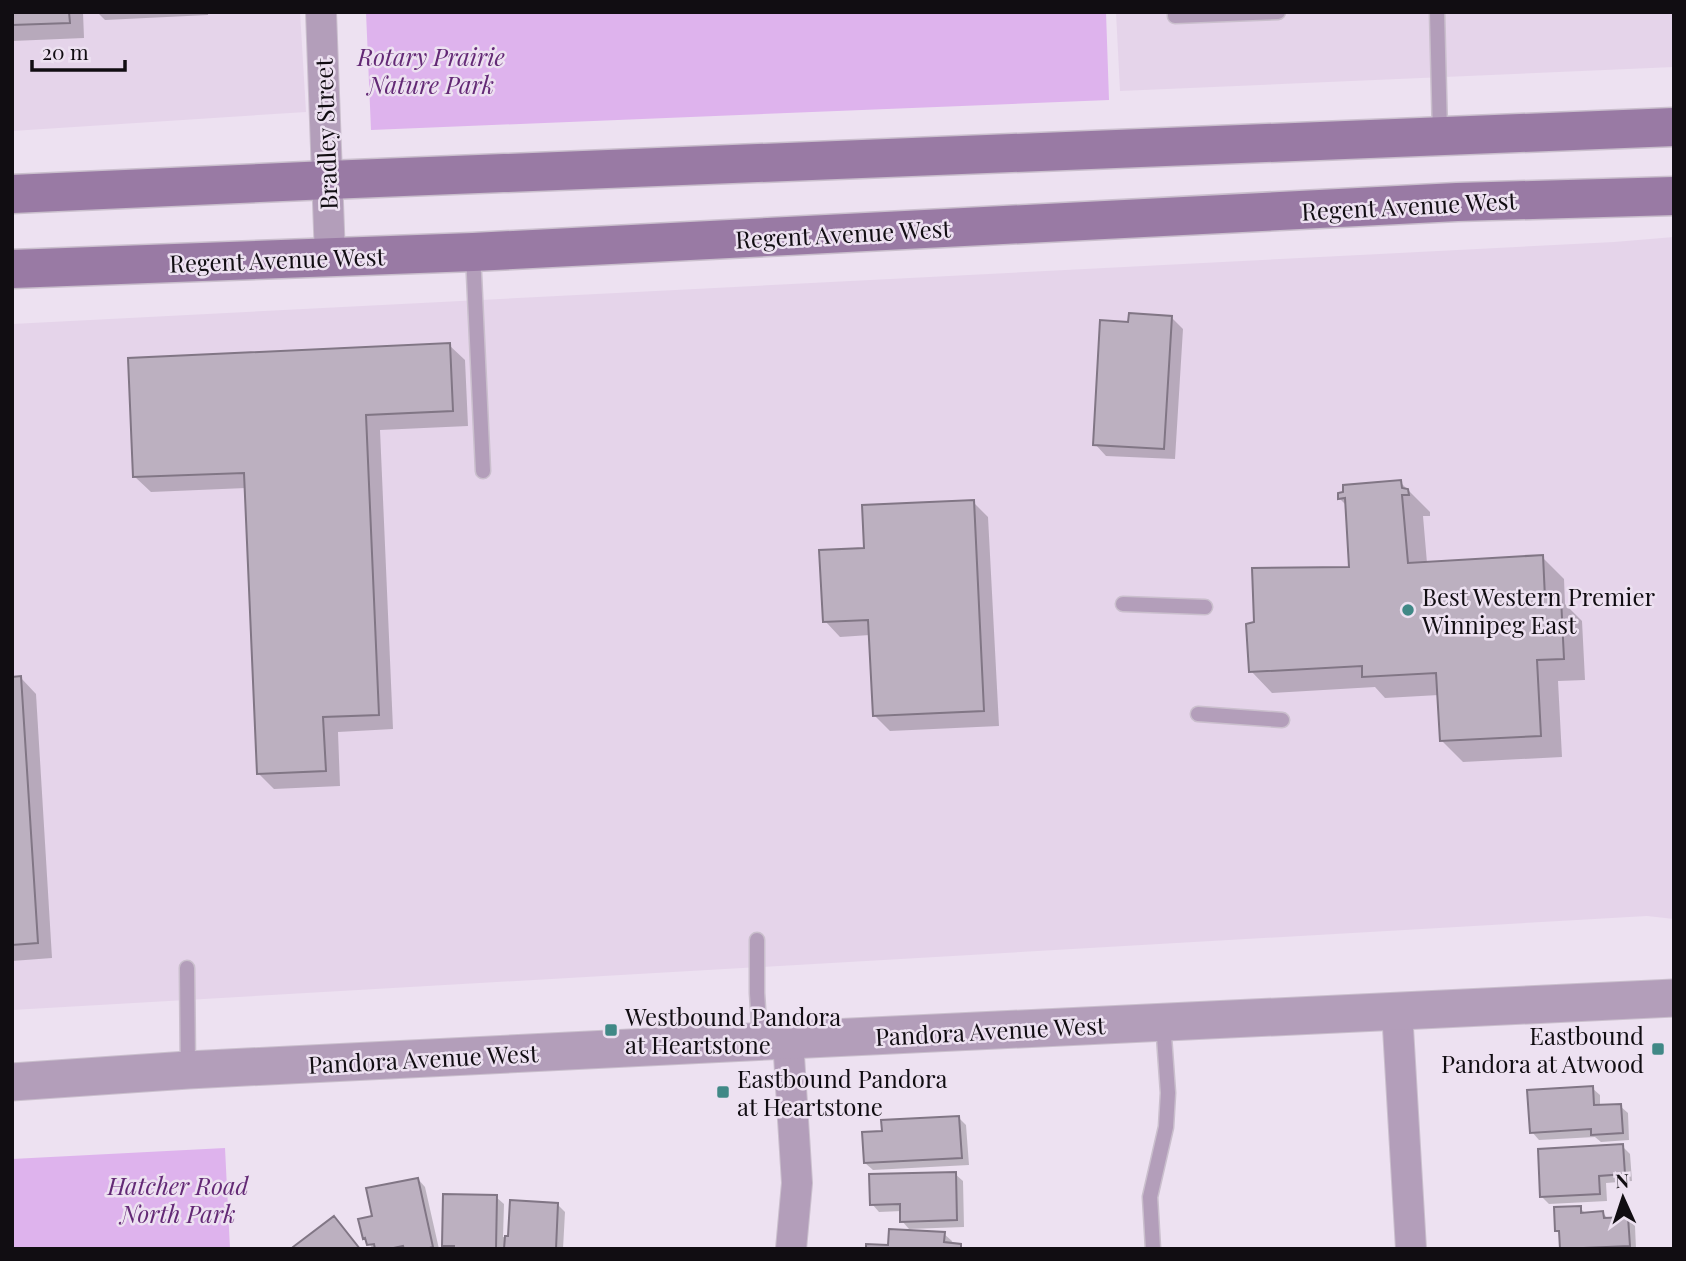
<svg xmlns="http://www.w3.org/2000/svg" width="1686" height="1261" viewBox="0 0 1686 1261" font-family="'Playfair Display',serif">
<rect width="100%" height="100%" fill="#ede1f1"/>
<path fill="#e5d4ea" d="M12,12h288l6,100 -294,19z
M1116,12h558v55l-554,24z
M1674,237v682l-27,-3 -1635,94v-686l1602,-82z"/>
<path fill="#deb3ed" d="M366,12h740l3,88 -738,30z
M225,1148l5,101h-218v-90z"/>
<path fill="#0003" d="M12,12h71l1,26 -72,3z
M97,12h111v3l-103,5z
M1171,317l12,12 -8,130 -69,-3 -11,-12 35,-121z
M449,345l16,15 3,66 -88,4 13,299 -55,3 2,54 -66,3 -15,-15 -13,-286 -95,4 -16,-15z
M1400,482l30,30v4h-7l4,47 115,-6 22,22 1,25 17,17 3,59 -27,1 4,76 -99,5 -22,-22 -2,-45 -54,3 -10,-11 -103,6 -21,-22 100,-103 -4,-62 -8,-8z
M973,502l15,15 11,209 -109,5 -15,-15 -5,-81 -30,2 -15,-16 41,-71z
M21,678l15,16 16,264 -40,3v-282z
M1592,1088l8,7v12l20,-1 8,7 1,27 -28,2 -6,-5 -56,3 -7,-8z
M959,1118l7,7 3,40 -96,5 -8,-7 19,-30z
M1622,1146l8,8 2,27 -26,2 1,18 -58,3 -7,-7z
M955,1174l8,7 1,46 -55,2 -7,-8v-10l-23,1 -7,-8z
M418,1179l7,8 14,62h-66l-8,-11 10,-21z
M496,1197l8,7 -1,33 7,1 47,-34 8,8 -2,37h-115l-4,-4z
M1580,1208l6,6 17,-1 6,7 19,-1 7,7 1,23h-74l-1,-15 -4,-4z
M944,1234l8,7 -1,4h9l4,4h-96l22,-2z"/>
<path fill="#bcb0c0" stroke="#817685" stroke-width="2" d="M12,12h57l1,11 -58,2z
M1129,313l43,3 -8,133 -71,-4 7,-125 28,2z
M450,343l3,68 -87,4 13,300 -56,2 3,54 -69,3 -13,-301 -111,4 -5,-119z
M1401,480l1,8 6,1 1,6h-7l6,68 135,-8 2,43h16l3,61 -27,1 4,76 -101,5 -4,-68 -74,4v-11l-113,6 -3,-48 8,-2 -2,-54 97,-1 -4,-69 -7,1v-6l5,-1v-7z
M974,500l10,211 -111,5 -5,-96 -45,2 -4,-72 45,-2 -2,-43z
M21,676l17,267 -26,2v-268z
M1593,1086l1,19 27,-1 2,29 -32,2v-6l-61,4 -3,-43z
M959,1116l3,42 -98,5 -2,-31 20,-1 -1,-11z
M1623,1144l2,30 -26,2 1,18 -60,3 -2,-48z
M956,1172l1,48 -57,2v-18l-30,1 -1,-31z
M418,1178l15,69 -7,2h-22l-1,-3 -14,3h-14l-1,-5 -7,1 -2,-7 -2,1 -5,-20 14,-3 -6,-28z
M443,1194l54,1 -1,54h-42v-3h-12z
M510,1200l48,3 -2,46h-52l1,-13h3z
M1581,1206v7l22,-2 1,7 24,-1 2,29 -70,3 -1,-18h-4l-1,-24z
M334,1216l26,33h-66l-1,-2z
M889,1229l56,3 -1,10 17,2v5h-95v-5l22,1z"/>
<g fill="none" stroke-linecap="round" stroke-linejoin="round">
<g stroke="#cabfcd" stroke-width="17">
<path id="service" d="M1175,12v4l103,-4
M1437,12l3,122
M473,253l10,218
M1123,604l82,3
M1198,714l84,6
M757,940v53l3,47
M187,968l1,101
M1153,1249l-3,-52 16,-70 2,-34 -5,-71"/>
</g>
<g stroke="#cabfcd" stroke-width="32">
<path id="minor" d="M321,12l9,245
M1397,1011l14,238
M788,1040l9,143 -6,66"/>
</g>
<g stroke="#cabfcd" stroke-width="39">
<path id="tertiary" d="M12,1082l176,-12 600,-30 886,-42"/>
</g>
<g stroke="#cabfcd" stroke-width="41">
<path id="secondary" d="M12,194l316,-14 1346,-53
M12,269l461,-17 984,-50 217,-6"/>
</g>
<use href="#service" stroke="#b39eba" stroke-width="14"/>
<use href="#minor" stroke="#b39eba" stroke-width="30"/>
<use href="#tertiary" stroke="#b39eba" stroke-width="37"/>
<use href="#secondary" stroke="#997aa4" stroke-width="38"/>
</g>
<g fill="#408886" stroke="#ede1f1" stroke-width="2.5">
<circle cx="1408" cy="610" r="7"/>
<rect x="604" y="1023" width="14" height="14" rx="3.5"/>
<rect x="1651" y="1042" width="14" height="14" rx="3.5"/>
<rect x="716" y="1085" width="14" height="14" rx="3.5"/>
</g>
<g text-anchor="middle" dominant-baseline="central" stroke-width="5" stroke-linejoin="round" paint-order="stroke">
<g font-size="24" font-style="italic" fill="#632975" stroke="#ede1f1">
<text x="431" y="56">Rotary Prairie<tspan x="431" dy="28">Nature Park</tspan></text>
<text x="178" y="1185">Hatcher Road<tspan x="178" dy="28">North Park</tspan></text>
</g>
<g font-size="24" fill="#110d12" stroke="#ede1f1">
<text transform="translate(325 134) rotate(-92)">Bradley Street</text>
<text transform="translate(1409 205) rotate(-3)">Regent Avenue West</text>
<text transform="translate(843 233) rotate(-3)">Regent Avenue West</text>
<text transform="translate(277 259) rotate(-2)">Regent Avenue West</text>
<text transform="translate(990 1030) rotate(-3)">Pandora Avenue West</text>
<text transform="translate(423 1058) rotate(-3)">Pandora Avenue West</text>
</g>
<g font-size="24" fill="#110d12" stroke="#ede1f1" text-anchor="start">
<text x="1422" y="596">Best Western Premier<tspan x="1422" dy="28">Winnipeg East</tspan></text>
<text x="625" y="1016">Westbound Pandora<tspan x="625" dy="28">at Heartstone</tspan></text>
<text x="1644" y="1035" text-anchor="end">Eastbound<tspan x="1644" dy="28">Pandora at Atwood</tspan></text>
<text x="737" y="1078">Eastbound Pandora<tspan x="737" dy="28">at Heartstone</tspan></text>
</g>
</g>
<rect width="1686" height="1261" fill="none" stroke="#110d12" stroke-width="28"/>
<g transform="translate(1623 1198) rotate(357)" stroke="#ede1f1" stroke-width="5" paint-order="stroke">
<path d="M0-5L12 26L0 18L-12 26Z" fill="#110d12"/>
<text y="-10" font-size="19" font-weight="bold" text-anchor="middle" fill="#110d12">N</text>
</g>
<path d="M32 60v10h93v-10" fill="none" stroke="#110d12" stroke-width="3.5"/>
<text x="42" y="60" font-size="21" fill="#110d12" stroke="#ede1f1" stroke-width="5" paint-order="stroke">20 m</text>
</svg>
